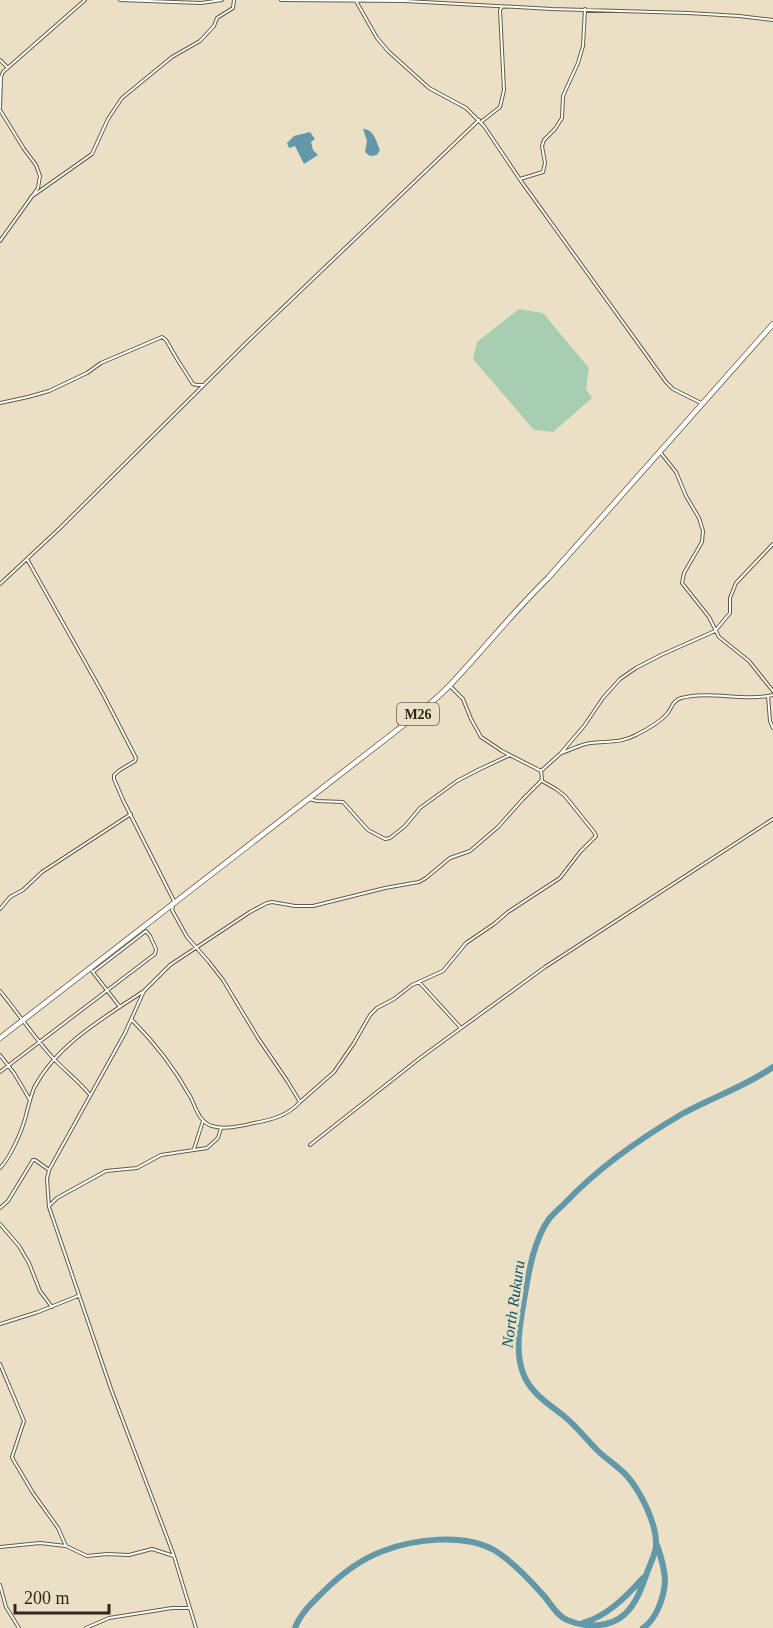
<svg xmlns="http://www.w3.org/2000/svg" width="773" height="1628" viewBox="0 0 773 1628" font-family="Georgia,serif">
<rect width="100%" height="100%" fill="#ebe0c5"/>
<path fill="#a7ceb0" d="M519,309l24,4 46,55 -3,21 6,9 -39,34 -19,-2 -61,-71 4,-17z"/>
<path fill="#6398a8" d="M363,129c11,0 13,12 17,21l-3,5 -7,1 -5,-4 2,-11z
M310,132l5,7 -4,3 2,8 5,5 -14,9 -9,-18 -6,2 -2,-5 7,-7z"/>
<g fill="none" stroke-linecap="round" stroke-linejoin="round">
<path stroke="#6398a8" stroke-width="6" d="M583,1623c24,-7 43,-26 60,-45
M295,1628c5,-14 17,-25 27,-35 17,-17 39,-34 61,-42 31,-12 81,-18 111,-1 18,11 36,30 50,46 7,8 13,20 23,24 19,8 43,8 58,-6 13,-13 17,-28 23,-44 3,-8 9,-19 8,-27 0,-21 -16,-52 -29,-67 -9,-10 -21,-17 -30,-26 -11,-11 -20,-23 -32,-33 -16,-13 -35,-24 -42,-44 -9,-24 -2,-54 2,-79 4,-24 9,-54 24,-75 5,-6 11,-11 16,-16 33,-35 76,-65 117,-89 30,-17 63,-27 91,-47
M643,1628c13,-8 21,-31 22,-46 0,-13 -4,-25 -8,-37"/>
<g stroke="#655b44" stroke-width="4">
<path id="minor" d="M120,0l81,3 21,-3
M281,0l124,1 147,8 136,4 51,3 34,4
M356,1l21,37 11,13 41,37 37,20 18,18 37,55 145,201 7,7 28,14
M0,60l7,7
M0,108l1,-31 2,-5 82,-72
M0,110l24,39 12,16 4,11 -2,12 -38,53
M481,122l19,-15 4,-17 -4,-80 2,-3
M520,179l23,-7 2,-9 -3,-17 2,-6 11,-11 7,-11 1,-22 15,-33 5,-17 2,-37
M31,197l61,-43 16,-35 14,-21 50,-41 28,-16 14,-15 3,-8 16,-10 1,-8
M0,403l28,-6 21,-6 38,-18 14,-10 61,-26 4,3 11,19 16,25 4,1h7
M660,452l16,20 10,24 13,22 4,13 -1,11 -18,31 -2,10 27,34 10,20 30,24 24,30
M27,559l76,135 33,64 -1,3 -15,9 -6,5v4l9,21 51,101
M0,584l60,-56 186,-185 233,-223
M451,687l12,12 8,20 10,18 21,14 39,20
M768,696l2,25 3,7
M561,753c10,-3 20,-9 30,-10 16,-2 31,0 45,-8 10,-5 23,-12 31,-21 5,-6 5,-13 14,-16 30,-8 62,4 92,-3
M309,799l8,2 26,1 25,28 17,9 5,-1 15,-12 15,-18 37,-27 21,-11 32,-15
M173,906l-1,4 15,27 22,25 14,18 35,58 30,44 12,20 34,-30 20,-29 16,-28 7,-7 17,-9 18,-14 31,-14 23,-28 28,-19 14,-12 52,-34 20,-26 16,-16 -2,-4 -29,-36 -9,-7 -14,-8
M0,909l10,-12 13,-7 19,-18 89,-58
M92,971l28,36
M419,982l42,46
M0,991c18,22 34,46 53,67 12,13 26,23 37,37
M132,1020c23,23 43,49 59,78 5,10 8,24 21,28 13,4 29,0 42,-3 17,-3 33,-7 45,-20
M0,1055l14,18 16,27
M0,1072l155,-118 1,-5 -6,-13 -4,-5 -53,41
M310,1145l110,-87 125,-91 228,-148
M194,1149l9,-28
M0,1168c10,-10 21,-35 25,-49 3,-11 5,-21 9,-31 23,-44 71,-71 110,-97
M49,1206l8,-8 49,-27 31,-3 24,-13 46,-7 11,-10 3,-10
M0,1208l8,-7 25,-41h2l14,10
M0,1224l19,22 10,17 11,28 12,16
M0,1324l38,-12 40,-16
M0,1364l24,57 -12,36 2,4 19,32 25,35 8,18
M0,1547l40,-4 26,3 21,10 20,-2 22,1 23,-6 22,7
M0,1585l6,22 13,21
M86,1628l23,-10 63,-10h17
M196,1628l-22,-72 -63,-167 -62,-182 -2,-28 2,-9 76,-137 19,-42 26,-26 80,-53 17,-9 5,-1 23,4h18l72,-18 34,-6 7,-4 24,-20 20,-7 28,-24 25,-28 17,-17 2,-3 -1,-8 20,-18 23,-27 19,-28 17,-19 16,-11 25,-13 54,-24 15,-18v-15l6,-15 37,-39"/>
</g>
<g stroke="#655b44" stroke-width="6">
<path id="primary" d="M0,1038l396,-307c19,-15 38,-29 54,-46 33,-35 63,-73 98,-107l225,-254"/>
</g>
<use href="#minor" stroke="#fff" stroke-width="2"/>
<use href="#primary" stroke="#fff" stroke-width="4.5"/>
</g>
<g text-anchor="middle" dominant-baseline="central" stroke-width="6" stroke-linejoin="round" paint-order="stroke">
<rect fill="#ebe0c5" stroke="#665f50" stroke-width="1.5" x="397" y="703" width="42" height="22" rx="4.5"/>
<g font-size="14" font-weight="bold" fill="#2d281e">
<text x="418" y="714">M26</text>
</g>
<g font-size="16" font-style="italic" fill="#095668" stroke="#ebe0c5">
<text transform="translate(513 1304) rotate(-82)">North Rukuru</text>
</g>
</g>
<path d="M15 1604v9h94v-9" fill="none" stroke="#2d281e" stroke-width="3"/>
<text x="24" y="1604" font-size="18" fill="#2d281e" stroke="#ebe0c5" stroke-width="4.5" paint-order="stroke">200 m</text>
</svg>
